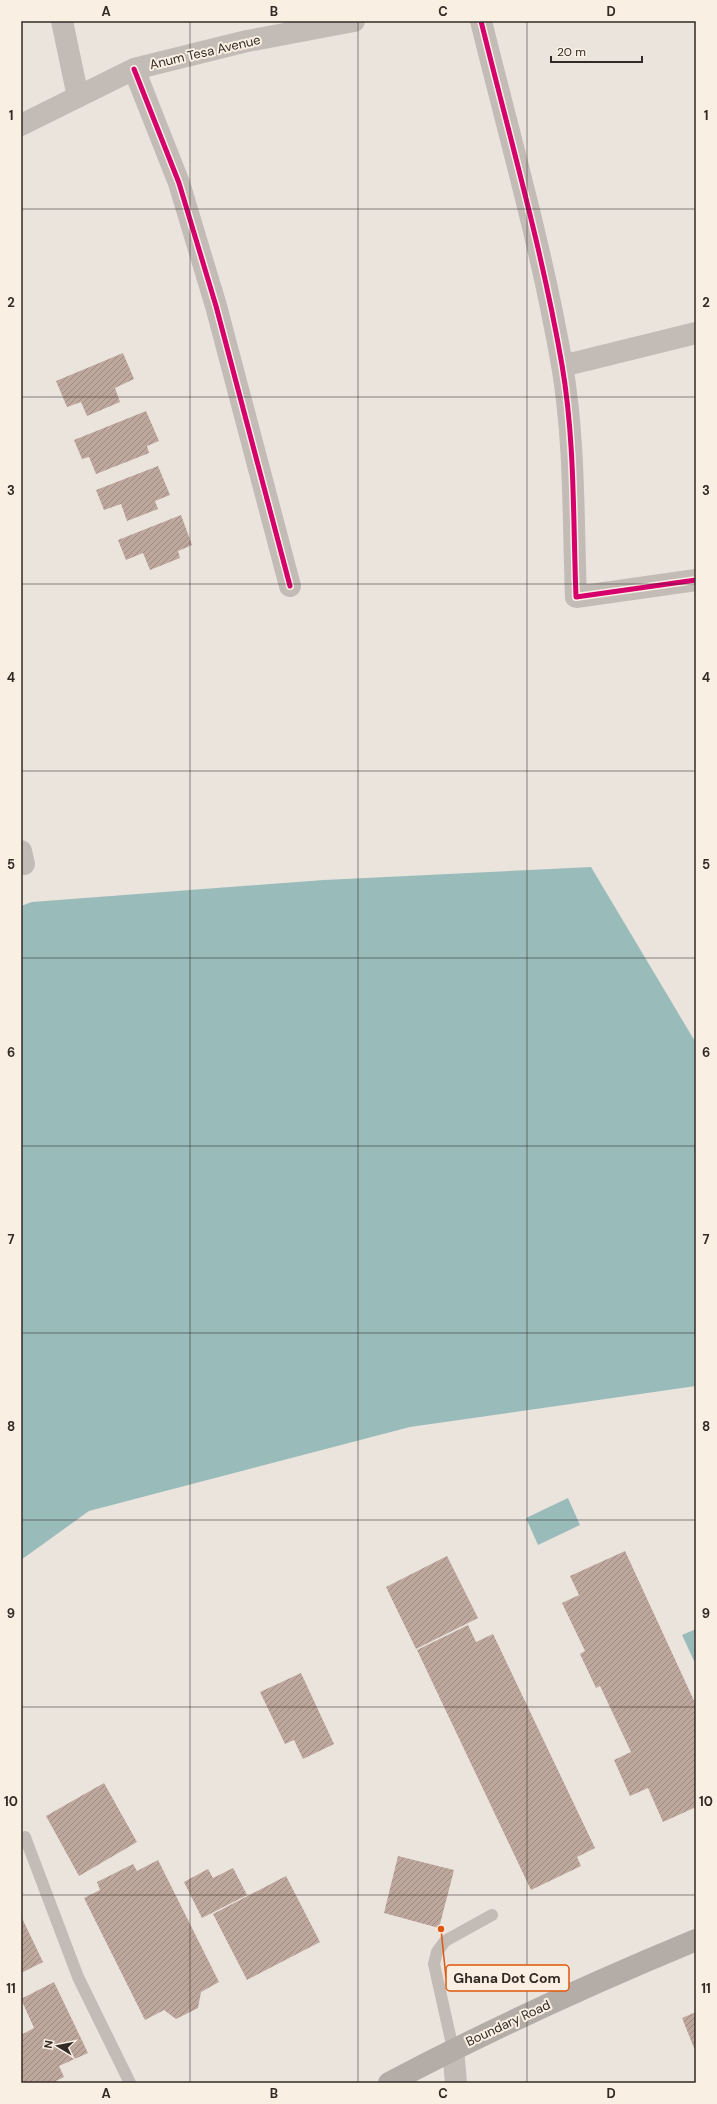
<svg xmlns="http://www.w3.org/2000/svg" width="717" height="2104" viewBox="0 0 717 2104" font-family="'DM Sans',sans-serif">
<defs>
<pattern id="building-hatch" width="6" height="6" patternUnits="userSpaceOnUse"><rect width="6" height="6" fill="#bea89e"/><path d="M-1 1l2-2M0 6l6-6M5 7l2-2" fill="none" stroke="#9b8981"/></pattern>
</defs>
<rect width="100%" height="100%" fill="#ebe4dd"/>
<path fill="#99bcbb" d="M591,867l105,176v343l-286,41 -321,84 -68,49v-654l11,-4 292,-22z
M568,1498l12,27 -42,20 -12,-27z
M696,1629v31l-2,1 -12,-26z"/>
<path fill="url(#building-hatch)" d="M123,353l11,26 -19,9 5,14 -33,14 -6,-14 -14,5 -11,-26z
M146,411l13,30 -12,5 2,7 -53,21 -7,-17 -7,2 -8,-19z
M158,466l12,29 -15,6 3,8 -31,12 -6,-17 -17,6 -8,-20z
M181,515l11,30 -14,6 2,7 -30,12 -7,-17 -17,7 -8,-20z
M625,1551l71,154v102l-33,15 -15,-34 -18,8 -16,-36 17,-8 -31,-66 -4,2 -16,-34 5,-3 -23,-48 17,-8 -9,-19z
M447,1556l31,62 -62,31 -30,-62z
M468,1625l8,17 17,-8 102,214 -18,9 4,9 -50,24 -114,-240z
M301,1673l33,71 -31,15 -9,-19 -9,4 -25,-52z
M104,1783l33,59 -58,34 -33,-60z
M398,1856l56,14 -15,58 -55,-15z
M158,1860l61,122 -18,10 -3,16 -22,11 -12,-9 -19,10 -61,-122 16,-8 -3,-8 36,-18 4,7z
M233,1868l14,27 -45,23 -18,-36 24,-13 5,9z
M286,1876l34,66 -73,38 -34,-66z
M21,1916l22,46 -22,11z
M54,1982l34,71 -29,13 5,11 -12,6h-31v-48l13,-7 -13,-29z
M696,2012v35l-2,1 -12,-30z"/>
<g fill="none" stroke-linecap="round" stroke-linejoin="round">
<path stroke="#c3bcb6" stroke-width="12" d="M25,1837l53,140 52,106
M453,2049l-19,-85 3,-12 8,-11 47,-26"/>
<path stroke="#c3bcb6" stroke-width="22" d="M62,21l16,76
M481,21c28,114 61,228 81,344 13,76 11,155 14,232l120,-17
M134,69l45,114 37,123 74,280
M21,125l113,-56 113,-28 107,-20
M562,366l134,-33
M21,851l3,13
M453,2049l3,34"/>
<path stroke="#b4aca7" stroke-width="22" d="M389,2083c100,-53 203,-100 307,-143"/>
<g stroke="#f9efe3" stroke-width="8">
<path id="cycleway" d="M481,21c28,114 61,228 81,344 13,76 11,155 14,232l120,-17
M134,69l45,114 37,123 74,280"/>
</g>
<use href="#cycleway" stroke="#d6006c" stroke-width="5"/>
</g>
<path fill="none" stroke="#332a25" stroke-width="1" stroke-opacity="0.55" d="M190,21v2062M358,21v2062M527,21v2062M21,209h675M21,397h675M21,584h675M21,771h675M21,958h675M21,1146h675M21,1333h675M21,1520h675M21,1707h675M21,1895h675"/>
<g text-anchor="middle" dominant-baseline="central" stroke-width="4" stroke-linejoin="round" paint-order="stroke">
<g font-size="13" fill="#332a25" stroke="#f9efe3">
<text transform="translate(205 52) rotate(-13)">Anum Tesa Avenue</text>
<text transform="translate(508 2023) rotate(-25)">Boundary Road</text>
</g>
</g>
<path fill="none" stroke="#df570d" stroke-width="1.5" d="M441 1929L446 1978"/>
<circle fill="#df570d" stroke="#f9efe3" stroke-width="1.5" cx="441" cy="1929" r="4"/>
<rect fill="#f9efe3" stroke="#df570d" stroke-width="1.5" x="446" y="1965" width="123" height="26" rx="4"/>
<g font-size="14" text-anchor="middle" font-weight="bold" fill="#332a25">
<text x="507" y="1983">Ghana Dot Com</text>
</g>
<rect width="717" height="2104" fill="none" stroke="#f9efe3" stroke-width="44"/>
<g transform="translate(58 2046) rotate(280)" stroke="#f9efe3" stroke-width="3" paint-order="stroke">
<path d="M0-3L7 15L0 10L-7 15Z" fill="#332a25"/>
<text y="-6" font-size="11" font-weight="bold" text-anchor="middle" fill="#332a25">N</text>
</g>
<path d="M551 56v6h91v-6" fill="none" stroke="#332a25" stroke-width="2"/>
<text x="557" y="56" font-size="12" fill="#332a25" stroke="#f9efe3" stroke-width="3" paint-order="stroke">20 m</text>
<rect x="22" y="22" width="673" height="2060" fill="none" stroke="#332a25" stroke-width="1.5"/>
<g font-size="13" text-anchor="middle" font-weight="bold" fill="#332a25">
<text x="106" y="16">A</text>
<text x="274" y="16">B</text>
<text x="443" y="16">C</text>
<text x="611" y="16">D</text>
<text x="11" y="120">1</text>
<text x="706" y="120">1</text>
<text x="11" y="307">2</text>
<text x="706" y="307">2</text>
<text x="11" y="495">3</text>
<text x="706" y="495">3</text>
<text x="11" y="682">4</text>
<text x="706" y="682">4</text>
<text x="11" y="869">5</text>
<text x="706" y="869">5</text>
<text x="11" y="1057">6</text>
<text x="706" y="1057">6</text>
<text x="11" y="1244">7</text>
<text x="706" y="1244">7</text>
<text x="11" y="1431">8</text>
<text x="706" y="1431">8</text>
<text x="11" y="1618">9</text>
<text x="706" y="1618">9</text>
<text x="11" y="1806">10</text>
<text x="706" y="1806">10</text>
<text x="11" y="1993">11</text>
<text x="706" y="1993">11</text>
<text x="106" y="2098">A</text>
<text x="274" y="2098">B</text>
<text x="443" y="2098">C</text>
<text x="611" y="2098">D</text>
</g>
</svg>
